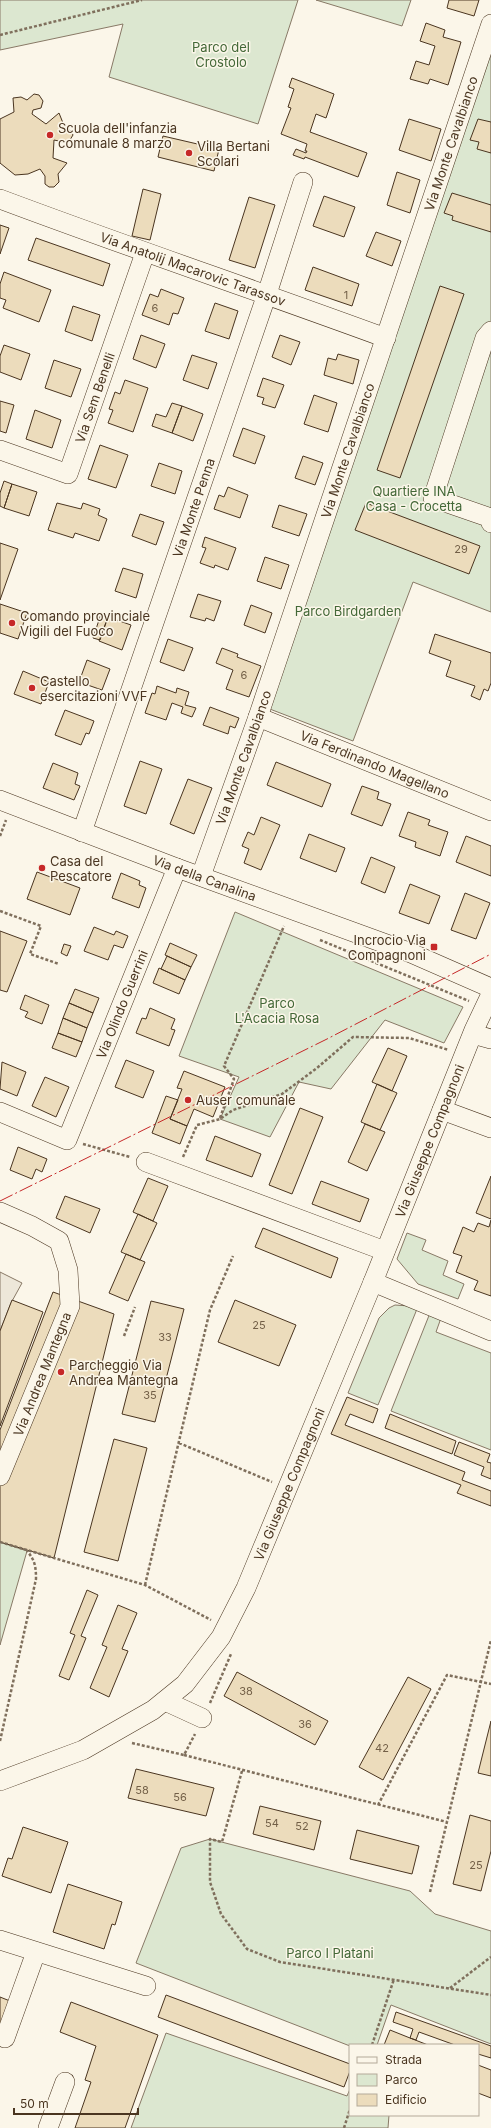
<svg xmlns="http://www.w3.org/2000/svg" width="491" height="2128" viewBox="0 0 491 2128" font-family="Inter,sans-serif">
<rect width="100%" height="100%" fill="#fbf6e9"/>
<path fill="#dce7d0" stroke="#887966" d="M0,0h298l-40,124 -149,-47 14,-53 -123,26z
M316,0h95l-9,26z
M491,24v588l-78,-30 -60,159 -91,-35z
M235,912l228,95 -19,36 -59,-23 -54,69 -32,-7 -29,55 -50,-18 19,-42 -60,-21z
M407,1233l19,7 -4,10 26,11 -5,14 21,9 -6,15 -40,-15 -21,-25z
M395,1305l15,1 7,3 -39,96 -30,-12 31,-75 10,-10z
M430,1313l11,5 -5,14 55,21v97l-100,-39z
M0,1542l27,9 -27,94z
M210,1839l200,52 25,23 56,17v113l-100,-39 -14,40 -27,1 -214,-83 45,-115z
M166,2033l181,63 3,-7v26h39l-1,13h-257z"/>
<path fill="#ede7d9" stroke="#887966" d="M0,1272l22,11 -11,20 -11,28z"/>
<path fill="#ecdcbc" stroke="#4a3520" d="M449,0h30l-5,16 -27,-8z
M426,23l19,7 -2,7 18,5 -13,43 -18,-6 -2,5 -18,-5 6,-18 13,4 6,-19 -15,-5z
M292,78l42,16 -8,24 -10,-4 -6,18 57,21 -9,24 -53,-20 -1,2 -11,-4 3,-6 10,4 1,-2h-2l2,-7 -26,-10 10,-26 -3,-1 6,-18 -5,-2z
M34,94l5,1 4,6 -2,7 -8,2 -1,4 14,10 13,-11 6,15 6,3 2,4 -5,8 -14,-3 -1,18 14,5 -9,11 1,8 -5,5h-5l-4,-3v-8l-5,-7 -12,5 -13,1 -15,-12v-44l14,-7 -1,-14 8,-1 6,3z
M409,119l32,10 -10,32 -32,-11z
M478,119l13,3v31l-14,-4 2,-7 -9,-2z
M163,136l56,13 -5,22 -56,-14z
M397,172l23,8 -10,33 -23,-8z
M143,189l18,5 -11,46 -18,-4z
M452,193l39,12v27l-39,-12 1,-4 -9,-3z
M324,196l31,11 -11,30 -31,-11z
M249,197l26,8 -20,63 -26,-8z
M0,225l9,3 -9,26z
M376,232l25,9 -9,25 -26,-10z
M36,238l74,26 -7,22 -75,-26z
M313,267l46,17 -7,22 -47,-16z
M4,272l47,18 -12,32 -36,-14 3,-8 -6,-2v-14z
M440,286l24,8 -64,184 -23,-8z
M161,289l23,9 -6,16 -5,-1 -4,12 -27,-10 8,-21 8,3z
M215,303l23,8 -9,28 -24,-8z
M73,306l27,9 -8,26 -27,-10z
M141,335l24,9 -9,24 -23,-9z
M280,335l20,7 -9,23 -19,-8z
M4,345l26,9 -9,26 -21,-8v-16z
M338,354l21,6 -6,24 -29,-9 4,-17 8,2z
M192,355l25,8 -9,26 -25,-9z
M54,360l27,9 -10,28 -26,-9z
M263,378l21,7 -9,23 -13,-4 2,-6 -7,-2z
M125,380l23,8 -15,44 -25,-9 5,-13 -4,-1 6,-17 5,2z
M314,395l23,8 -9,29 -24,-8z
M0,401l14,4 -8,28 -6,-2z
M172,403l10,3 -10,27 -20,-7 4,-12 10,3z
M182,406l21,8 -10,27 -21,-8z
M35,410l26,10 -9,28 -26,-9z
M243,428l22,8 -10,28 -22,-8z
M100,445l28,10 -12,33 -28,-9z
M303,456l20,7 -8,22 -20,-7z
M159,463l23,8 -7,23 -24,-8z
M4,481l8,3 -8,24 -4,-2v-13z
M12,484l25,8 -8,24 -25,-8z
M228,487l20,8 -8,23 -26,-9 5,-14 5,2z
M57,503l24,6 2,-6 17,6 -2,6 9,4 -8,22 -24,-8 -2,5 -25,-8z
M366,503l114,43 -11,28 -114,-44z
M279,505l28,9 -8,22 -27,-9z
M140,514l24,8 -8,23 -24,-9z
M205,537l31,11 -8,22 -13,-5 -1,3 -14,-5 6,-15 -4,-1z
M0,543l18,6 -18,51z
M265,557l24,8 -8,24 -24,-8z
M123,568l20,6 -7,24 -21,-7z
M198,594l23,7 -7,20 -8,-3 -1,3 -15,-4z
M0,604l27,9 -9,26 -18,-6z
M251,605l21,8 -7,20 -21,-8z
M101,614l7,3 -8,23 -7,-2z
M108,617l23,8 -9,25 -23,-9z
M435,634l56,19v30l-3,8 -4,-2 -4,11 -9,-4 4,-10 -29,-10 5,-15 -22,-8z
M168,639l25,9 -9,23 -24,-9z
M222,648l16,6 -1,3 24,9 -12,31 -23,-8 7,-19 -17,-7z
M87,660l23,9 -8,21 -23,-8z
M23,671l26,11 -8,22 -27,-10z
M157,686l19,7 1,-5 12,4 -4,13 11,3 -4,9 -11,-4 2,-6 -11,-4 -6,17 -21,-7 7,-20 3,1z
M210,707l29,11 -4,10 -5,-2 -2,8 -25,-9z
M65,710l29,11 -5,13 -3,-1 -5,12 -26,-10z
M140,761l22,8 -16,45 -22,-8z
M276,762l55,22 -9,23 -55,-22z
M53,763l25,10 -3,11 5,2 -6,14 -31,-12z
M188,779l24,9 -18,46 -24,-10z
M362,786l17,6 -2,7 14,5 -9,22 -31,-12z
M408,812l22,8 -2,5 20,7 -8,24 -25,-9 1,-5 -17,-6z
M261,817l19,8 -19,45 -17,-7 5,-14 -7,-3 6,-14 6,3z
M309,834l36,14 -9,24 -36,-14z
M466,836l25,10v30l-35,-14z
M371,857l24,10 -10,26 -24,-10z
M37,872l43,16 -10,27 -43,-16z
M121,873l19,8 -1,4 7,3 -7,20 -27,-10z
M410,884l30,12 -11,28 -30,-11z
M465,893l25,10 -14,36 -25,-9z
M94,927l20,8 2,-4 12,5 -5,12 -9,-3 -6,15 -24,-9z
M0,931l27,10 -20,51 -7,-2z
M170,943l27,12 -6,12 -26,-12z
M64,944l7,2 -4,10 -6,-3z
M167,956l24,11 -6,13 -24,-11z
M159,968l26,12 -6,14 -26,-11z
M75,989l24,9 -6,15 -24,-10z
M25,995l24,10 -7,19 -17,-7 3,-5 -8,-3z
M69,1003l24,10 -6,15 -24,-10z
M150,1008l25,11 -4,10 4,1 -6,16 -33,-13 6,-15 4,1z
M63,1018l24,10 -5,14 -24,-9z
M58,1033l24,9 -6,15 -24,-9z
M388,1048l19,8 -15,35 -20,-9z
M126,1060l28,11 -11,27 -28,-11z
M2,1062l24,10 -9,24 -17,-7z
M184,1071l41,16 -12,30 -19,-8 -7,17 -17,-7 12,-30 -5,-1z
M45,1077l24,10 -13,30 -24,-11z
M377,1084l20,9 -17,37 -19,-8z
M166,1096l12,4 -8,19 17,7 -7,18 -28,-11z
M300,1108l23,9 -31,77 -23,-9z
M365,1124l20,8 -18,39 -19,-9z
M215,1136l46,18 -9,23 -46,-17z
M18,1147l29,12 -5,13 -6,-3 -4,10 -22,-9z
M491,1176v43l-15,-6z
M148,1178l20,8 -15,35 -20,-9z
M321,1181l48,18 -9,23 -48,-18z
M65,1196l35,13 -10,24 -34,-15z
M138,1214l19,9 -17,37 -19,-8z
M491,1220v76l-17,-6 4,-9 -22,-9 6,-16 -9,-3 10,-26 11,5 4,-9 11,4z
M263,1228l75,30 -7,20 -76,-31z
M126,1254l19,8 -17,39 -19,-8z
M53,1292l61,22 -60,244 -54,-16v-112z
M12,1300l31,12 -43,114v-95z
M235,1300l61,25 -17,41 -61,-24z
M151,1301l33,8 -29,113 -33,-8z
M347,1397l31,12 -5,14 -23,-9 -5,11 120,47 -3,8 29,11v15l-34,-13 4,-8 -130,-51z
M390,1414l66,27 -4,13 -67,-26z
M114,1439l33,9 -29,113 -34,-9z
M459,1442l31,12 -3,8 4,1v16l-10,-4 3,-8 -30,-12z
M87,1590l11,5 -17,41 5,2 -17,42 -10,-4 16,-41 -5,-2z
M118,1605l19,8 -15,36 6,2 -19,46 -19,-9 17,-41 -5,-2z
M237,1672l91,49 -13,24 -91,-49z
M408,1677l23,12 -48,91 -24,-13z
M491,1721v55l-13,-3z
M136,1769l78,19 -8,28 -78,-18z
M260,1806l61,15 -7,29 -61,-16z
M470,1815l21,6v30l-10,40 -28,-7z
M23,1827l45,15 -17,51 -49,-17 6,-18 4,1z
M357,1830l62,16 -7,28 -62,-15z
M68,1884l54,18 -7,23 -3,-1 -8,25 -51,-17z
M166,1995l184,69v7l-6,16 -186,-70z
M0,1997l10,4 -10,28z
M71,2002l87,33 -33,93h-50l16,-46 -6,-2 11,-34 -36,-14z
M396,2012l95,34v12l-13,-4v-9h-23l-36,-13 -3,8 -6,-2 3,-9 -20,-7z
M390,2030l20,8 18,7h-44z
M478,2065l13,5v28l-13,-5z"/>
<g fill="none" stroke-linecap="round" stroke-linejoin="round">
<g stroke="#4a3520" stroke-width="20">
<g id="minor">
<path id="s1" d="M0,199c128,48 258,92 386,139"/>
<path d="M491,331l-6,7 -52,160 58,20v5"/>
<path id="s2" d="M0,450l68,24 77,-221"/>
<path id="s3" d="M258,717l233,94"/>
<path id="s4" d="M0,800l177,68 234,85 80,35"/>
<path id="s5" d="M82,832l185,-538 36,-112"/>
<path id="s6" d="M201,876l57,-159 233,-693"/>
<path d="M473,1034l18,5"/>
<path d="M442,1110l49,18"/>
<path id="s7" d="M0,1112l67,28 110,-272"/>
<path d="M146,1162l239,89"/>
<path d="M0,1212l32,14 27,15 9,29 2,36 -70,170"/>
<path d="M373,1282l118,49"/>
<path d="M165,1701l37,17"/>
<path id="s8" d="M0,1781l83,-31 70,-40 32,-26 36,-47 25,-49 127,-306 101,-252 17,-36"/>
<path d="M0,1940l146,46"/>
<path d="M5,2038l31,-86"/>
<path d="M48,2128l17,-46"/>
</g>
</g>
<path stroke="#7f6f5c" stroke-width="2.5" stroke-dasharray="3 2" stroke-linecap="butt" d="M0,35l142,-35
M0,836l6,-16
M0,911l41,15 -11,28 29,10
M320,940l149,61
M220,1118l14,-39 -10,-13 60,-140
M83,1144l47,13
M183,1157l14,-32 23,-6 13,-9 49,-16 35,-26 36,-31 56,1 40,12
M124,1336l11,-29
M179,1443l93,39
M0,1542l145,43 66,35
M145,1585l65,-275 23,-54
M210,1703l21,-49
M0,1741l36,-162c0,-12 -1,-19 -9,-28
M132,1743l52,12 11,-21
M184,1755l263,67
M242,1771l-20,71 -12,-3v43l11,32 26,35 33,13 211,33
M378,1805l69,-130 44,9
M430,1892l61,-252
M450,1988l41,-31
M372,2045l22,-66
M344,2128l6,-19"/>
<use href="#minor" stroke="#fbf6e9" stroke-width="19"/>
<path stroke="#c62828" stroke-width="1" stroke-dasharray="14 3 2 3" stroke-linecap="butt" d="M0,1201l327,-162 164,-85"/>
</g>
<g fill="#c62828" stroke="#fbf6e9" stroke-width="1.5">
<circle cx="50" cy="135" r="4"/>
<circle cx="189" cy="153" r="4"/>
<circle cx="12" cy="623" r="4"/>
<circle cx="32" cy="688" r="4"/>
<circle cx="42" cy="868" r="4"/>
<rect x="430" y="943" width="8" height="8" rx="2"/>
<circle cx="188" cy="1100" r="4"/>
<circle cx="61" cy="1372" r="4"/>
</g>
<g text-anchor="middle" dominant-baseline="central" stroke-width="3" stroke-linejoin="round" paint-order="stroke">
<g font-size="11" fill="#725f47">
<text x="346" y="295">1</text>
<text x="155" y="308">6</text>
<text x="461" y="549">29</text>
<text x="244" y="675">6</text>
<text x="259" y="1325">25</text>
<text x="165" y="1337">33</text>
<text x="150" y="1395">35</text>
<text x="246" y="1691">38</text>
<text x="305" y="1724">36</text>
<text x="382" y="1748">42</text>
<text x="142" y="1790">58</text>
<text x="180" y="1797">56</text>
<text x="272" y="1823">54</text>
<text x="302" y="1826">52</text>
<text x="476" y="1865">25</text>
</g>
<g font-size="13" fill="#436837" stroke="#fbf6e9">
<text x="221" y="47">Parco del<tspan x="221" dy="15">Crostolo</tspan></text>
<text x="414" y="491">Quartiere INA<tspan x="414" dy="15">Casa - Crocetta</tspan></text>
<text x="348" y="611">Parco Birdgarden</text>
<text x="277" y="1003">Parco<tspan x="277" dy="15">L'Acacia Rosa</tspan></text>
<text x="330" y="1953">Parco I Platani</text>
</g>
<g font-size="13" fill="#4a3520" stroke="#fbf6e9" text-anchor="start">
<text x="58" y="128">Scuola dell'infanzia<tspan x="58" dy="15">comunale 8 marzo</tspan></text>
<text x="197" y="146">Villa Bertani<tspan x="197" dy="15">Scolari</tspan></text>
<text x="20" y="616">Comando provinciale<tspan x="20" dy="15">Vigili del Fuoco</tspan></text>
<text x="40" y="681">Castello<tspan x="40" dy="15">esercitazioni VVF</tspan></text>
<text x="50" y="861">Casa del<tspan x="50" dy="15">Pescatore</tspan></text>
<text x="426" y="940" text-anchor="end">Incrocio Via<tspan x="426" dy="15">Compagnoni</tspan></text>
<text x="196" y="1100">Auser comunale</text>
<text x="69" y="1365">Parcheggio Via<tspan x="69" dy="15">Andrea Mantegna</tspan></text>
</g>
<g font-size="13" fill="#4a3520" stroke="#fbf6e9">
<text stroke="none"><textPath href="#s6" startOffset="774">Via Monte Cavalbianco</textPath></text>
<text stroke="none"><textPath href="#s1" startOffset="205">Via Anatolij Macarovic Tarassov</textPath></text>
<text stroke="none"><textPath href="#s2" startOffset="153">Via Sem Benelli</textPath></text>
<text stroke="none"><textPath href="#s6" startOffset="450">Via Monte Cavalbianco</textPath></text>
<text stroke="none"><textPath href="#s5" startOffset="343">Via Monte Penna</textPath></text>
<text stroke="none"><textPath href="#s6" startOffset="126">Via Monte Cavalbianco</textPath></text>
<text stroke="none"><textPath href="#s3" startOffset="126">Via Ferdinando Magellano</textPath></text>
<text stroke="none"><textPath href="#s4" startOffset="219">Via della Canalina</textPath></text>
<text stroke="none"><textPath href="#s7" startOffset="219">Via Olindo Guerrini</textPath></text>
<text stroke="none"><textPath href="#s8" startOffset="808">Via Giuseppe Compagnoni</textPath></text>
<text transform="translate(42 1374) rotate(-68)">Via Andrea Mantegna</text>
<text stroke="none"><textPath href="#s8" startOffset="437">Via Giuseppe Compagnoni</textPath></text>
</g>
</g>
<rect x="349" y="2044" width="130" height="72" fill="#fbf6e9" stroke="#b4a999"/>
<rect x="357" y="2057" width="20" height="6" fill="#fbf6e9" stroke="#b4a999"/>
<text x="385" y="2064" font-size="12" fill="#4a3520">Strada</text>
<rect x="357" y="2074" width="20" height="12" fill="#dce7d0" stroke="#b4a999"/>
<text x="385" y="2084" font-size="12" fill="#4a3520">Parco</text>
<rect x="357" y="2094" width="20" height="12" fill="#ecdcbc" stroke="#b4a999"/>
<text x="385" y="2104" font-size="12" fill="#4a3520">Edificio</text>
<path d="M14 2108v6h124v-6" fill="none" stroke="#4a3520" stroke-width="2"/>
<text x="20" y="2108" font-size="12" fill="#4a3520" stroke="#fbf6e9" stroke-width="3" paint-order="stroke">50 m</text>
</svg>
